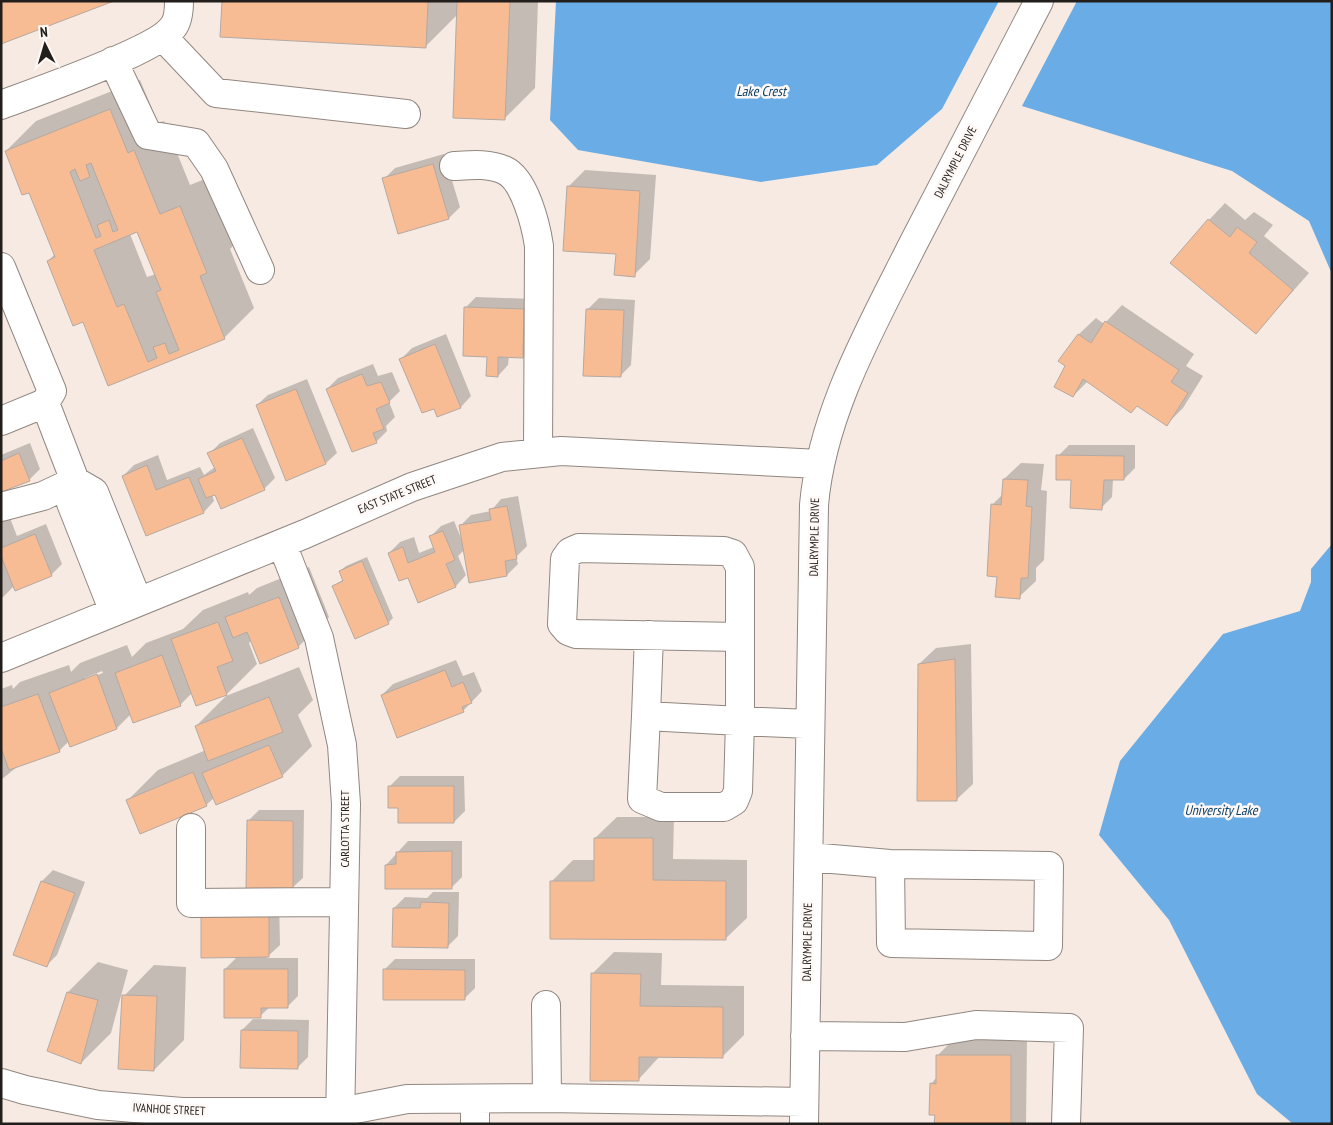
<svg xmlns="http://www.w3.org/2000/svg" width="1333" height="1125" viewBox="0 0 1333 1125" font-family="'PT Sans Narrow',sans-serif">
<rect width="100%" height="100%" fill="#f6eae3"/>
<path fill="#69ace6" d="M556,1h443l-57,108 -65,56 -116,17 -183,-32 -28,-30z
M1077,1h255v273l-23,-53 -77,-50 -210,-65z
M1332,544v580h-39l-36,-30 -88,-174 -70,-85 21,-74 103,-127 77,-23 11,-29v-13z"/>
<path fill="#0003" fill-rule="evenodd" d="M223,1h315l-3,87 -30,30 -47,-104 -33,33z
M140,80l18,43 6,-2 26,64 20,-8 27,65 -7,7 24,59 -30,30 -115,46 -25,-63 -36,-60 7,-7 -25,-63 -24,-40 30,-30zM138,231l18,43 -9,3 -17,-43z
M444,154l16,53 -11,11 -50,15 -15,-54 11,-11z
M585,170l71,5 -6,84 -16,16 -66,-88z
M1225,203l20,17 9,-8 19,13 -9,11 45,37 -53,60 -47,-113z
M476,297l58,2 -1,47 -10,11 -14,-1 -1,9 -10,11 -33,-68z
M599,298l36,2 -4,65 -11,11 -32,-67z
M1122,305l72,49 -8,12 17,10 -20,32 -17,17 -28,-20 -7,7 -43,-31 -15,15 -6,-30 -7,-5 19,-27 17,-16 8,6z
M446,334l25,62 -10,11h-27l-33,-48 11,-11z
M373,364l5,12 14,-4 8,19 -11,11 6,15 -9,9 1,5 -11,11 -49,-53 11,-11z
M307,379l30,74 -11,10 -69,-58 11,-10z
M253,428l22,50 -11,11 -52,5 2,7 -10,11 -81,-36 11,-11 24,-10 9,25 33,-13 4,8 11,-8 -6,-13 11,-11z
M30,443l10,26 -11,11 -28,11v-36z
M1069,445h66v23l-11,11h-11l-1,18 -11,11 -29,-30 -14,-22z
M1021,463l23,1 -3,26 6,1 -3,69 -8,8v13l-17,16 -21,-22 -6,-70 11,-11 1,-15z
M1,495l16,41 29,-12 16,40 -11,11 -37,11 -13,13z
M518,496l9,50 -11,11 2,7 -11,11 -42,-26 -7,7 8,19 -10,11 -48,-10 -19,-23 11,-11 14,-5 5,16 15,-6 -4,-10 11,-11 13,-5 7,17 -1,-12 11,-11 20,-4 10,-12z
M367,557l26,61 -5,5 -55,-37 11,-7 -4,-8 6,-5z
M309,567l20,50 -31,30 -46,-7 -3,3 8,21 -30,30 -35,-1 -12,12 -49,9 -14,14 -47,17 -1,-4 -10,10 -41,15 -17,14v-91l11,-4 1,4 7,-7 49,-17 2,7 9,-9 47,-18 5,12 14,-14 37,-14 20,-19 45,-18 1,3 8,-7zM102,671l1,2 -18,7v-2z
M971,644l2,140 -17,16 -37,-136 17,-16z
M456,660l7,16 11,-4 8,19 -19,20 -81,-16 11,-11z
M299,667l14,33 -15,15 14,31 -30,30 -68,22 -8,7 -78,-5 30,-30 48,-20 -10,-24 30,-30z
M400,776h64l1,35 -11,11 -55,-15 -10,-20z
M259,810h45l-1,68 -11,10 -44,-67z
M617,817h57l-1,42 74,1v58l-22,21 -173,-58 21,-21h22v-22z
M408,841h54v36l-11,11 -65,-23z
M53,870l32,12 -28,73 -11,11 -31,-12 27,-73z
M433,892h26l-1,44 -11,11 -53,-39 11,-11 22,1z
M279,900l1,45 -14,13h32v38l-11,11h-17l-10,9 -35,-47 13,-13z
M614,952l48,1 -1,32 83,1v49l-21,21h-63l-22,24 -45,-107z
M395,959h80v29l-11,11 -80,-29z
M98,962l30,8 -17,63 -30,30 -32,-13 19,-58z
M154,965l32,2 -2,73 -30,30 -30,-74z
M253,1019l56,1 -1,37 -11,11 -55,-38z
M954,1039h73l-1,85h-90l-5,-40 6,-7 1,-22z"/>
<path fill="#f8bc94" stroke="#b4a9a2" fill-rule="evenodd" d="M1,1h113l-113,43z
M222,1h206l-2,47 -206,-11z
M457,1h53l-5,119 -52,-2z
M110,109l18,44 6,-3 26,64 20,-8 27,67 -7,3 25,63 -117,47 -25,-64 -10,4 -26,-65 8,-4 -26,-64 -7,2 -17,-44zM91,163l27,67 -5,2 -4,-12 -12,5 4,11 -5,2 -26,-66 5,-3 5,12 10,-4 -4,-12zM137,232l24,58 -5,2 23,58 -10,4 -4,-11 -12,4 4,11 -9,4 -24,-58 -7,3 -23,-57z
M433,164l16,55 -51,15 -16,-56z
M567,186l73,5 -5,86 -21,-2 2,-21 -53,-3z
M1208,219l22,18 7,-10 20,15 -8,11 44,37 -37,44 -86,-71z
M464,307l60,2 -1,49 -25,-1v20l-12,-1 1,-19 -24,-1z
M586,309l38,1 -3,67 -38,-1z
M1105,321l74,49 -8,12 17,11 -21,33 -30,-20 -6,7 -48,-34 -10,18 -19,-10 11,-21 -7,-5 20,-27 13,9z
M435,344l26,64 -24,9 -3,-8 -12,4 -23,-54z
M362,374l5,12 14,-4 9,21 -14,6 8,20 -11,4 4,10 -25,9 -26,-63z
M296,389l30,75 -40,17 -30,-76z
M242,438l23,52 -44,19 -6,-14 -9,3 -8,-19 18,-8 -9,-18z
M19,453l11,28 -29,11v-31z
M1056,455l68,1v24h-20l-2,30 -32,-2 1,-28h-15z
M147,465l9,25 33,-13 15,36 -58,23 -24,-60z
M1003,479l25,1 -2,26 6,1 -4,71h-7l-1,21 -25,-2 2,-20 -10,-1 4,-72 10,1z
M507,506l10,53 -12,2 2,15 -38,7 -10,-58 32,-5 -2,-11z
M443,531l12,29 -9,4 10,23 -38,16 -10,-25 -9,3 -11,-28 15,-6 5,16 27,-11 -6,-16z
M35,534l17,42 -37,15 -14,-35v-8z
M362,561l27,63 -34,15 -23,-53 11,-5 -4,-10z
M279,597l20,51 -39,16 -13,-32 -14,6 -8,-21z
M218,622l15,39 -16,6 10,28 -31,11 -25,-67z
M162,655l19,51 -48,17 -18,-50z
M955,659l2,142h-40l1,-137z
M445,670l7,17 11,-5 9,21 -10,4 2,5 -67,26 -16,-43z
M97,674l20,55 -47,18 -21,-54z
M38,694l22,58 -51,18 -8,-22v-41z
M269,697l14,35 -75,29 -13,-35z
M269,745l14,32 -67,28 -14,-32z
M193,772l14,34 -67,28 -14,-34z
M388,786h66v37h-56v-15h-10z
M247,820l46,1v69l-47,-1z
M594,838h59v42l73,1v59l-176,-1v-58h44z
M452,851v38h-67v-24l11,-1v-12z
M41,881l34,12 -28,74 -34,-12z
M421,902l28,1 -1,45 -56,-1 1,-39h27z
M269,910v47l-68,1v-47z
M224,969h64v39h-27v10h-37z
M383,969l82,1v30h-82z
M591,973l50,1 -1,32 83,1v51l-84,-1v24h-49z
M67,992l31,8 -17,64 -34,-13z
M122,995l35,1 -3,75 -36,-2z
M241,1030l57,1v38l-58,-1z
M936,1055h75v69h-77l1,-9h-6l1,-32 6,1z"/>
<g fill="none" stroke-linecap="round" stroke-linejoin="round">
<g stroke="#918780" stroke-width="30">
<path id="minor" d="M163,37l53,56 190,21
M113,61l35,74 48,8 18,26 46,101
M1,105c32,-12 157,-55 172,-78 5,-6 6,-18 6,-26
M454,166c17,-1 34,-3 50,4 21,9 32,56 35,76l-1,206
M1,267l51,124 -7,12 30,78 -32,15 -42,11
M1,421l44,-18
M282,544l37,94 23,107 4,59 -6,320
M114,612l-43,-109 4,-22 19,11 44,110
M740,637l-164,-3 -8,-3 -6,-7 3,-65 5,-7 9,-4 145,3 9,3 7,13v154l70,3
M1,658l304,-124 107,-47 90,-30 59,-6 258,13
M646,716l94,5 -2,70 -4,10 -10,6h-63l-19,-8z
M646,716l3,-81
M191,828v75l153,-1
M809,857l81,7 159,2 -1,80 -157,-3 -1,-79
M546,1005l1,93
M805,1036l100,1 71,-12 93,3 -3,96
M1,1083l24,7 73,15 84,7h158l67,-13 140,-1 257,4
M475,1124v-25
M804,1124l10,-619c8,-93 58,-179 99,-261 42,-81 84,-162 126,-243"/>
</g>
<use href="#minor" stroke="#fff" stroke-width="28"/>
</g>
<g text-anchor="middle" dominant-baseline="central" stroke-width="5" stroke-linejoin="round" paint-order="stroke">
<g font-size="12" fill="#221e1b" stroke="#fef9f6">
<text transform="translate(955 162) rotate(-63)">DALRYMPLE DRIVE</text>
<text transform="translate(397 494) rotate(-22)">EAST STATE STREET</text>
<text transform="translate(814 537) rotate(-89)">DALRYMPLE DRIVE</text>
<text transform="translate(344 829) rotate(-90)">CARLOTTA STREET</text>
<text transform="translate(807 942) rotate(-89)">DALRYMPLE DRIVE</text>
<text transform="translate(169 1109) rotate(3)">IVANHOE STREET</text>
</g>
<g font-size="14" font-style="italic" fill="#0f4268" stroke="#fef9f6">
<text x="761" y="91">Lake Crest</text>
<text x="1221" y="810">University Lake</text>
</g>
</g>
<rect width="1333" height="1125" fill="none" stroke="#221e1b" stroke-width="5"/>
<g transform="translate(45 45) rotate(355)" stroke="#fef9f6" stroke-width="4" paint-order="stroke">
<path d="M0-4L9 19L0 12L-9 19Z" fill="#221e1b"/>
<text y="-8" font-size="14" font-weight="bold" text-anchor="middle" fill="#221e1b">N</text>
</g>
</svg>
